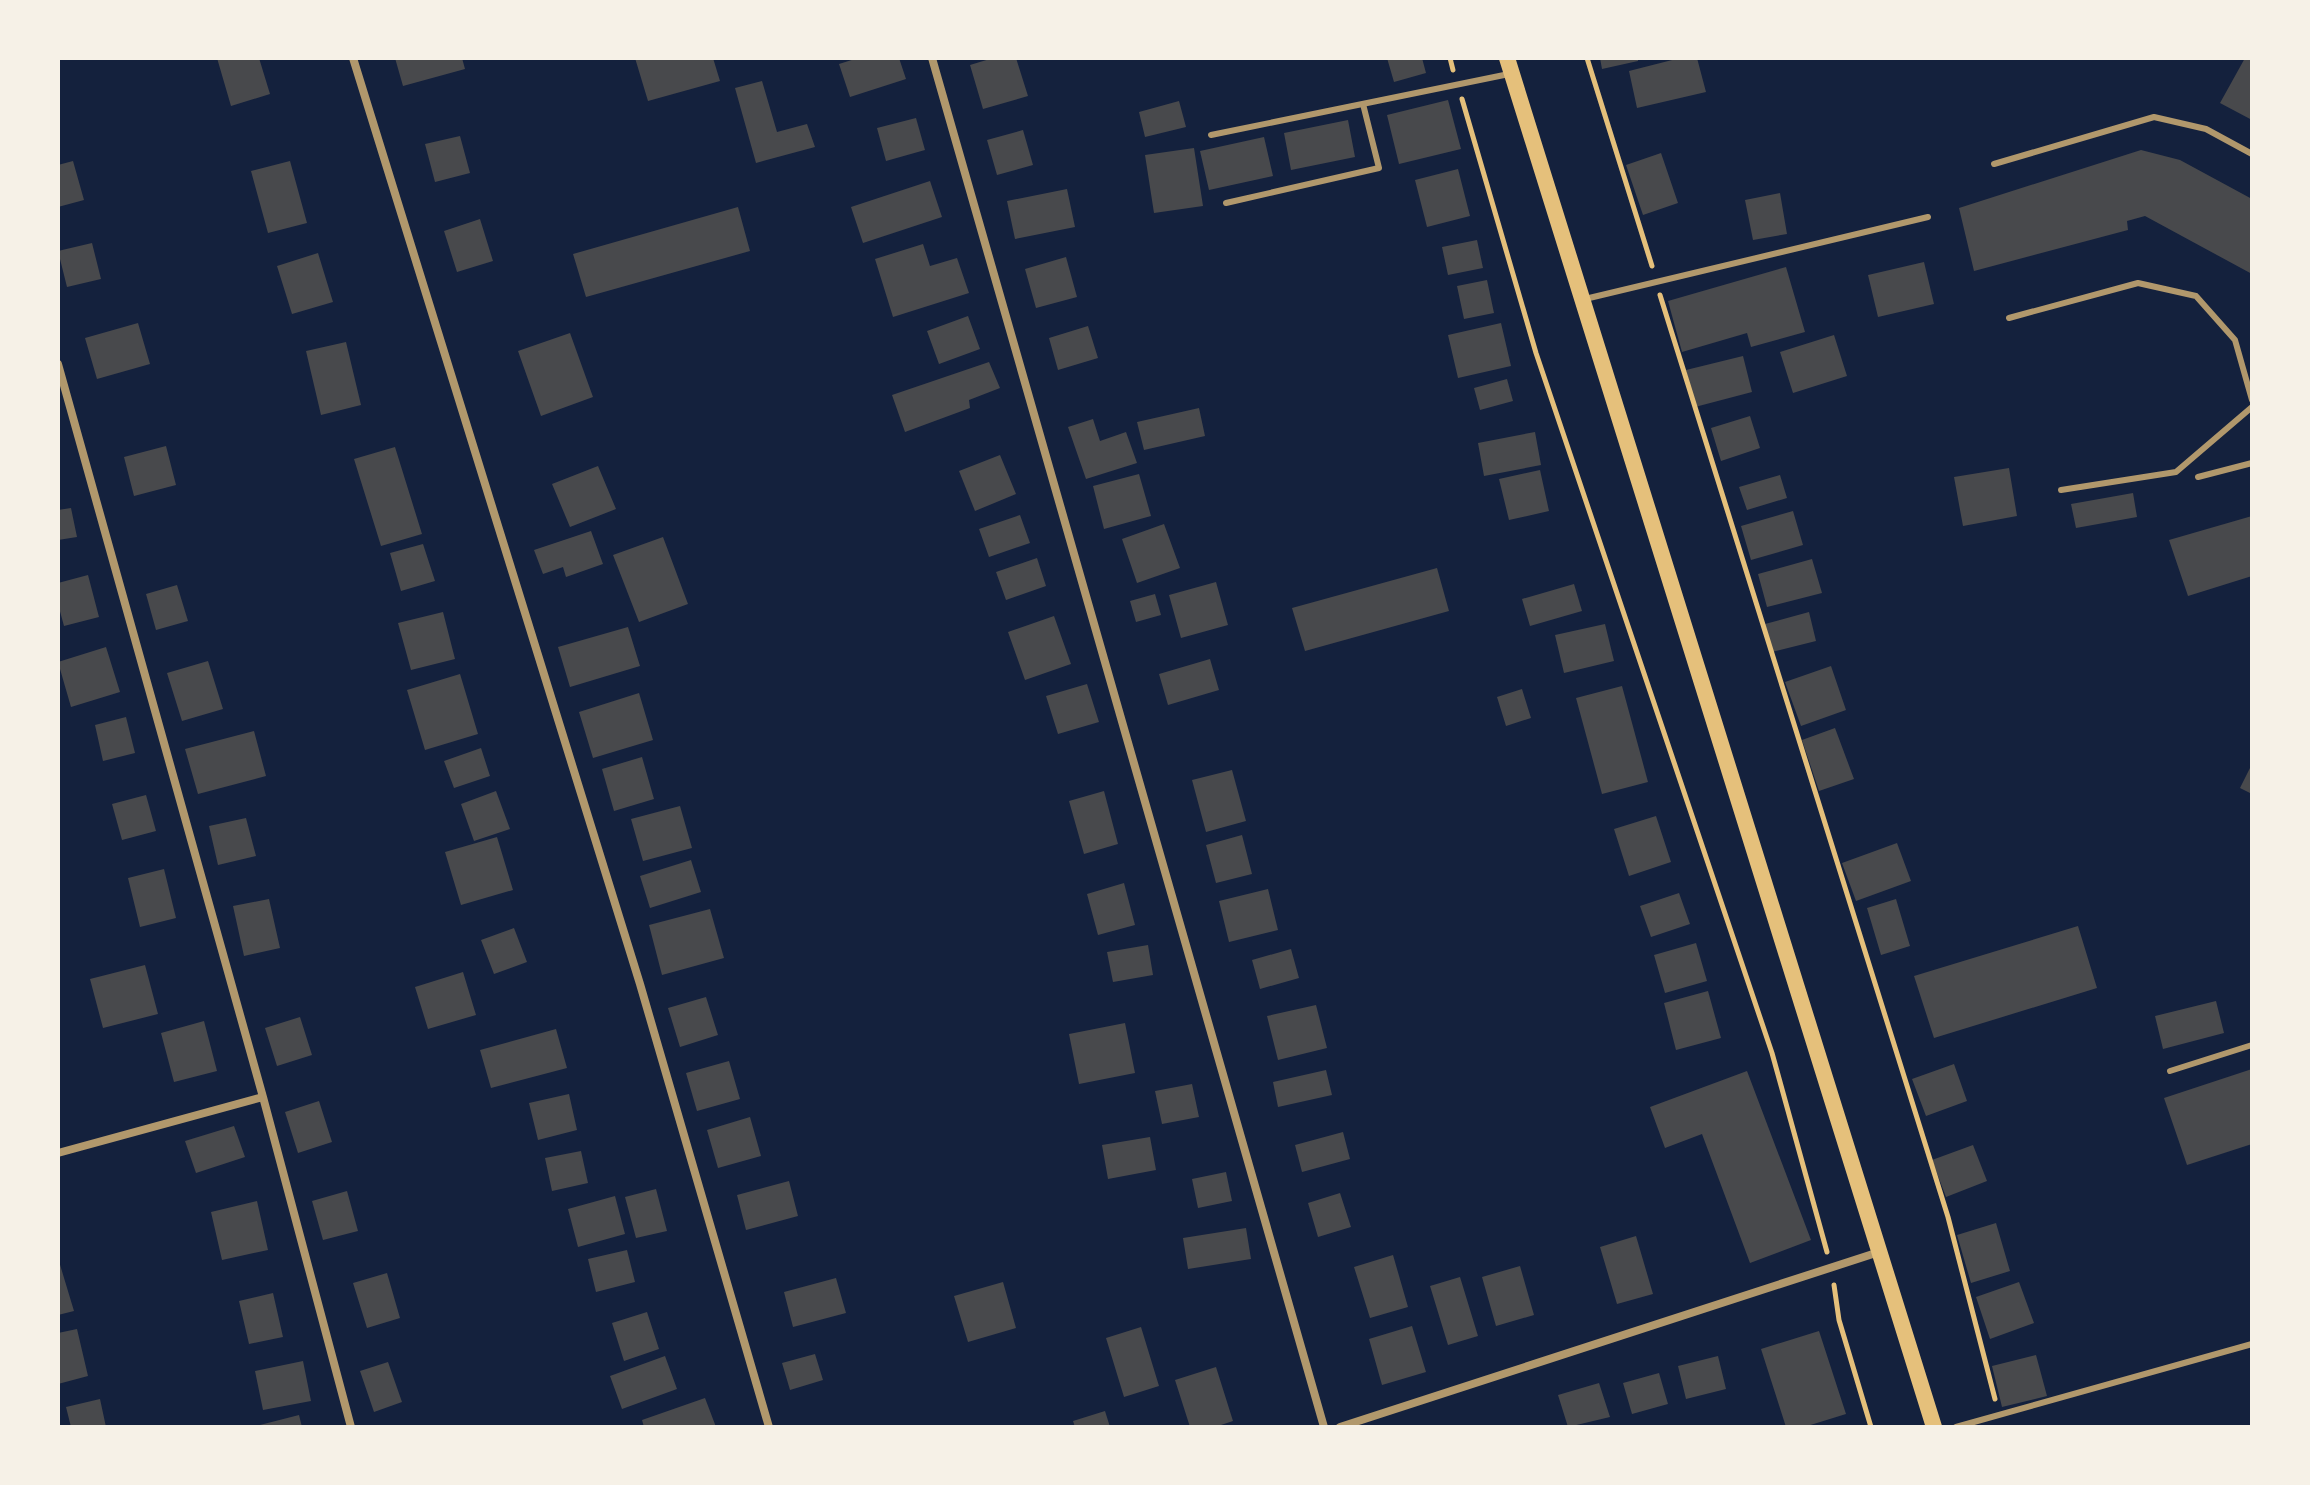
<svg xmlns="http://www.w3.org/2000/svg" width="2310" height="1485" viewBox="0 0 2310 1485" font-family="'DM Sans',sans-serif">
<rect width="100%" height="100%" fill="#14213d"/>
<path fill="#48494c" d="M217,58h42l11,36 -39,12z
M395,58h67l3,11 -62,17z
M635,58h78l7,23 -72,20z
M858,58h41l7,21 -56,18 -11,-33z
M993,58h23l12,38 -45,13 -13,-44z
M1387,58h35l4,15 -32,9z
M1600,58h38v3l-36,8z
M1680,58h17l9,34 -69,16 -8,-37z
M2245,58h7v62l-32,-17z
M762,81l15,51 30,-8 8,23 -59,16 -21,-75z
M1448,100l13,49 -62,15 -12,-49z
M1179,101l7,26 -41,10 -6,-25z
M916,118l9,32 -39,11 -9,-33z
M1348,120l7,37 -64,13 -7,-37z
M1023,130l10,35 -36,10 -10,-35z
M460,136l10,37 -35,9 -10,-38z
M1264,137l9,39 -64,14 -9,-39z
M1194,148l9,58 -49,7 -9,-58z
M2141,150l39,10 72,39v75l-107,-58 -18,5 1,9 -154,41 -15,-63z
M1661,153l17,50 -35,12 -17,-50z
M73,161l11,39 -26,7v-42z
M290,161l17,62 -39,10 -17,-62z
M1458,169l12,47 -43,11 -12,-47z
M930,181l12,36 -79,26 -12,-36z
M1067,189l8,38 -60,12 -8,-38z
M1780,193l7,41 -34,6 -8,-40z
M738,207l12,44 -164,46 -13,-43z
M480,219l13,42 -36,11 -13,-41z
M1477,240l6,28 -35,7 -6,-28z
M92,243l9,36 -34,8 -9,-36z
M923,244l7,22 27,-8 12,35 -76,24 -18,-58z
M318,253l15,49 -41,12 -15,-48z
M1066,257l11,40 -41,11 -11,-39z
M1924,262l10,42 -56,13 -10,-42z
M1786,267l19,65 -54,15 -4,-14 -65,19 -14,-51z
M1487,280l7,33 -30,6 -7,-33z
M968,316l12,33 -41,15 -12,-33z
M138,323l12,41 -53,15 -12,-41z
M1501,323l10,43 -53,12 -10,-43z
M1088,326l10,32 -40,12 -9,-32z
M570,333l23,64 -52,19 -23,-65z
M1834,335l13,41 -54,17 -13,-41z
M346,342l15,63 -40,10 -15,-64z
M1743,356l9,36 -57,15 -9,-37z
M989,362l11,26 -31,12 1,8 -65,24 -13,-37z
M1507,379l6,22 -33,9 -6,-22z
M1199,408l6,28 -61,14 -7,-28z
M1750,416l10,32 -39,13 -10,-33z
M1093,419l7,22 26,-9 11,31 -51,16 -18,-52z
M1535,432l6,33 -57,11 -6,-33z
M166,446l10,39 -42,11 -10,-39z
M395,447l27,87 -41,12 -27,-87z
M1000,455l16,39 -41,17 -16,-40z
M598,466l18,43 -46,18 -18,-43z
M2009,468l8,48 -54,10 -9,-49z
M1540,470l9,41 -40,9 -10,-41z
M1139,474l12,42 -47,13 -11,-43z
M1780,475l7,23 -40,12 -8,-23z
M2133,493l4,24 -61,11 -5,-24z
M71,508l6,29 -19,3v-30z
M1793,511l10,34 -52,15 -10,-34z
M1020,515l10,28 -41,14 -10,-28z
M2252,516v60l-64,20 -19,-56z
M1164,524l16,44 -43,15 -15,-44z
M591,531l12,33 -37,13 -3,-10 -20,7 -9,-24z
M663,537l25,67 -49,18 -26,-67z
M423,544l12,37 -34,10 -11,-38z
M1037,558l9,28 -40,14 -10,-28z
M1812,559l10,34 -55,14 -9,-33z
M1437,568l12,43 -144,40 -13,-43z
M88,575l11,42 -35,9 -6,-22v-21z
M1216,582l12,43 -47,13 -12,-43z
M1574,584l8,27 -52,15 -8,-27z
M177,585l11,36 -32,9 -10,-36z
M1155,594l6,21 -25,7 -6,-21z
M443,612l12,47 -44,11 -13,-47z
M1809,612l7,29 -44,11 -7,-28z
M1054,616l17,48 -46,16 -17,-48z
M1605,624l9,37 -50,12 -9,-38z
M628,627l12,39 -70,21 -12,-40z
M106,647l14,45 -49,15 -13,-45z
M1210,659l9,31 -51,15 -9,-31z
M208,661l15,48 -41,12 -15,-48z
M1831,666l15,44 -45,16 -16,-44z
M460,674l18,60 -53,16 -18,-60z
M1087,684l12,38 -41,12 -12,-38z
M1622,686l26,96 -46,12 -26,-96z
M1522,689l9,29 -25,8 -9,-29z
M639,693l14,47 -60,18 -14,-46z
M126,717l9,36 -32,8 -8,-36z
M1835,728l19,51 -35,12 -17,-51z
M254,731l12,45 -68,18 -13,-45z
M481,748l9,28 -36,12 -10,-27z
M642,757l12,42 -40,12 -12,-42z
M2252,764v30l-12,-6z
M1232,770l14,51 -40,11 -14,-52z
M496,791l14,38 -36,12 -13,-37z
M1104,791l14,53 -34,10 -15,-53z
M146,795l10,36 -34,9 -10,-36z
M680,806l12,42 -49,13 -12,-42z
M1656,816l15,46 -42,14 -15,-47z
M246,818l10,38 -38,9 -9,-39z
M1242,835l10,39 -36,9 -10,-38z
M497,837l16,53 -52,15 -16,-53z
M1897,843l14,38 -55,20 -14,-38z
M691,860l10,32 -51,16 -10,-32z
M164,869l12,49 -36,9 -12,-49z
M1124,883l11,42 -37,10 -11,-41z
M1268,889l10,41 -49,12 -10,-41z
M1679,893l11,31 -39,13 -11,-31z
M269,899l11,49 -36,8 -11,-50z
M1896,899l14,47 -29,9 -14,-47z
M710,909l14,49 -62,17 -13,-50z
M2078,926l19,62 -163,50 -20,-62z
M514,928l13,34 -33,12 -13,-34z
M1696,943l11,38 -42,12 -11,-38z
M1148,945l5,30 -40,7 -6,-30z
M1291,949l8,29 -39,11 -8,-29z
M145,965l13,49 -55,14 -13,-49z
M463,972l13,43 -48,14 -13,-42z
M1708,991l13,47 -45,12 -12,-47z
M706,997l12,38 -38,12 -12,-39z
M2216,1001l8,32 -61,16 -8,-33z
M1316,1005l11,43 -49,12 -11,-44z
M300,1017l12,38 -35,11 -12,-38z
M204,1021l13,50 -43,11 -13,-49z
M1125,1023l10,50 -56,11 -10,-50z
M556,1029l11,39 -76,20 -11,-38z
M729,1061l11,38 -43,12 -11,-38z
M1954,1064l13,37 -41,15 -14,-37z
M2252,1069v75l-65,21 -23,-67z
M1326,1070l6,25 -54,12 -5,-25z
M1747,1071l64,169 -61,23 -48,-129 -37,14 -15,-41z
M1192,1084l7,33 -37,7 -7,-33z
M569,1094l8,36 -39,10 -9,-37z
M319,1101l13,41 -34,11 -13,-41z
M750,1117l11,39 -43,12 -11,-38z
M234,1126l11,31 -49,16 -11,-32z
M1343,1132l7,27 -48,13 -7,-27z
M1150,1137l6,33 -48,9 -6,-34z
M1973,1145l14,36 -41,16 -14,-37z
M581,1151l7,32 -36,8 -7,-33z
M1226,1172l6,29 -34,7 -6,-29z
M789,1181l9,35 -52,14 -9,-35z
M656,1189l11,42 -31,7 -11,-41z
M347,1191l11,40 -35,9 -11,-39z
M1340,1193l11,34 -33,10 -10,-34z
M615,1196l10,38 -47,13 -10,-38z
M257,1201l11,49 -46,10 -11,-48z
M1996,1223l14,48 -39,12 -14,-48z
M1246,1228l5,31 -63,10 -5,-31z
M1636,1236l17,58 -36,10 -17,-57z
M627,1250l8,32 -39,10 -8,-33z
M1393,1255l15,52 -38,11 -16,-51z
M58,1258l16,53 -16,4z
M1520,1266l14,49 -38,11 -14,-49z
M387,1273l13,45 -33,10 -14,-45z
M1460,1277l18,59 -30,9 -18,-59z
M836,1278l10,35 -53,14 -9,-35z
M1003,1282l13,46 -48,14 -14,-46z
M2019,1282l15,41 -44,16 -14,-42z
M273,1293l10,44 -34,7 -10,-43z
M647,1312l12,37 -35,12 -12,-38z
M1412,1326l14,46 -44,13 -13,-46z
M1141,1327l18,59 -35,11 -18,-59z
M77,1329l11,47 -30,8v-51z
M1819,1331l27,83 -42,13h-18l-25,-78z
M815,1354l8,26 -33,10 -8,-27z
M2036,1355l11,41 -45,11 -10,-41z
M665,1356l12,33 -55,20 -12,-33z
M1718,1356l8,33 -40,10 -8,-33z
M303,1361l8,40 -48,9 -8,-39z
M388,1362l14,40 -28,10 -14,-41z
M1216,1367l17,54 -18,6h-25l-15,-47z
M1659,1373l9,31 -36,10 -9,-31z
M1599,1383l11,34 -42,10 -10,-32z
M705,1398l11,29h-72l-2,-7z
M100,1399l6,28h-35l-5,-20z
M1105,1411l5,16h-35l-2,-6z
M299,1415l3,12h-46v-1z"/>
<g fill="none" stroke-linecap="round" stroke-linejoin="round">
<path stroke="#e5c07b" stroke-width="5" d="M1450,58l3,12
M1587,58l65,208
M1462,99l74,254 236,700 55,199
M1660,295l288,922 47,182
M1834,1285l5,35 32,107"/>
<path stroke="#b1986c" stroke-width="6" d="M1211,135l298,-61
M1994,164l160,-47 52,12 46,25
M1226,203l153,-35 -16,-64
M1585,299l343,-82
M2009,318l129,-35 58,13 39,44 17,60
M2198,477l54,-14
M2061,490l115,-18 76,-65
M2170,1071l82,-26
M1956,1427l296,-83"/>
<path stroke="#b1986c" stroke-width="8" d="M353,58l287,926 129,443
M932,58l392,1369
M58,364l205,733 88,330
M58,1153l205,-56
M1340,1427l539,-175"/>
<path stroke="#e5c07b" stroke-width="16" d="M1507,58l427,1369"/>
</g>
<rect width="2310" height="1485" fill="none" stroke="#f6f1e7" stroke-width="120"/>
</svg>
